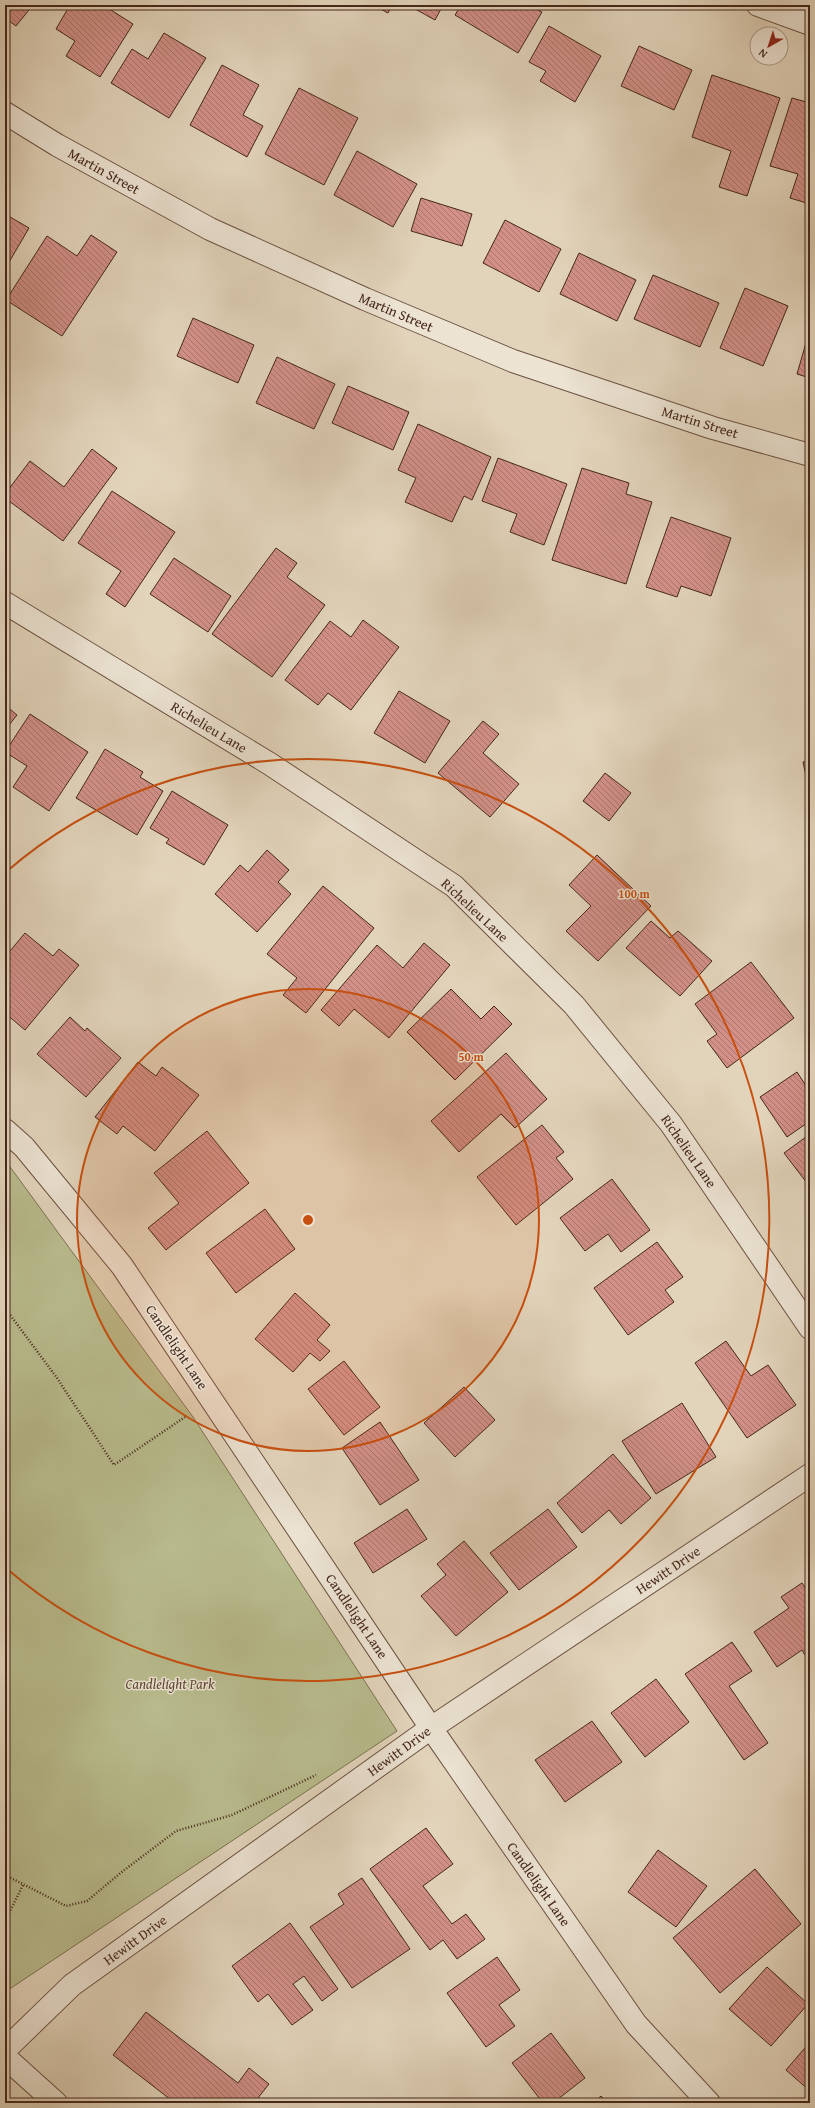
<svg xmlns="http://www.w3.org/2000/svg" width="815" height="2108" viewBox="0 0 815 2108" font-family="'Gentium Book Plus',serif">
<defs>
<pattern id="building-back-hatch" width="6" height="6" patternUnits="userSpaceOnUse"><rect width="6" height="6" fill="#d29088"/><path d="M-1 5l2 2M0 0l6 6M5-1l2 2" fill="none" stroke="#ac766e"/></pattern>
</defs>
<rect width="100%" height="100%" fill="#e2d4bb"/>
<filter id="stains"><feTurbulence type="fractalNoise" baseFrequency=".005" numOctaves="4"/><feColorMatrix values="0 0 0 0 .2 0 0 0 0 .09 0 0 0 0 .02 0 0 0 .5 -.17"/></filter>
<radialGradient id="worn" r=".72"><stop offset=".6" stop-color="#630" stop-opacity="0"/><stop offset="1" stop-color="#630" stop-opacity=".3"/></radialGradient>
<path fill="#b8bb8d" stroke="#7e7154" d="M5,1160l188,257 204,314 -392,261z"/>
<path fill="url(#building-back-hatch)" stroke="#45271a" d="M5,5h28l-17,21 -11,-8z
M70,5h33l30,19 -33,53 -34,-21 9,-15 -19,-12z
M373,5h19l-4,8z
M408,5h35l-8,15z
M461,5h69l12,7 -24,41 -63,-38z
M549,26l52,30 -26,46 -35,-21 6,-10 -17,-9z
M164,33l42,25 -37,60 -58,-35 21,-34 16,10z
M639,46l53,24 -18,40 -53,-24z
M222,65l37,20 -16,30 20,11 -16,31 -57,-32z
M712,75l68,23 -33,98 -28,-9 12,-36 -39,-14z
M299,88l59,30 -34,67 -59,-31z
M792,98l18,5v101l-20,-6 8,-24 -28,-8z
M357,151l60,33 -24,43 -59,-32z
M421,198l51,16 -10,32 -51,-15z
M5,214l24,14 -24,41z
M505,220l56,29 -22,43 -56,-29z
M91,235l26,17 -55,84 -56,-36 41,-64 30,20z
M579,253l57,27 -19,41 -57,-27z
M653,275l66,28 -19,44 -66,-28z
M745,288l43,18 -25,60 -43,-18z
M193,318l61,27 -16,38 -61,-27z
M810,329v49l-13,-4z
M277,357l58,27 -21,45 -58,-26z
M348,386l61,26 -16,38 -61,-27z
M418,424l73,33 -19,43 -8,-4 -12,26 -47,-20 11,-24 -18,-8z
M92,449l25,19 -54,73 -58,-43v-4l25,-33 34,26z
M498,458l69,26 -23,61 -34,-13 7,-18 -35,-13z
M582,468l47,15 -3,11 26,8 -26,82 -74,-24z
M112,491l63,41 -50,75 -19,-13 15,-23 -43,-28z
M671,517l60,21 -20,58 -30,-10 -4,11 -31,-10z
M276,548l21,15 -10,14 38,28 -53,72 -60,-43z
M174,558l57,38 -23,36 -58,-38z
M363,620l36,27 -48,63 -23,-17 -10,12 -33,-25 45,-59 21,16z
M399,691l51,30 -25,42 -51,-30z
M5,705l12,10 -12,15z
M30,714l58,38 -39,59 -36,-24 14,-21 -22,-14z
M483,721l16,13 -16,19 36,31 -29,33 -52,-44z
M105,749l38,23 -3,5 23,14 -26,44 -61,-37z
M810,761v34l-7,-33z
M605,773l26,20 -22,28 -26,-20z
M172,791l56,34 -24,40 -38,-22 3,-4 -19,-11z
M267,850l22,20 -11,12 13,12 -34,38 -42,-38 25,-29 8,7z
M597,855l54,51 -53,55 -32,-30 25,-25 -22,-21z
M323,886l51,42 -68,85 -23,-18 14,-17 -30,-24z
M651,921l19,17 8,-7 34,30 -32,35 -54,-48z
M25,933l28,23 6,-7 20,16 -54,65 -20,-17v-56z
M424,943l26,22 -61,73 -35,-29 -15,17 -18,-16 56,-65 26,23z
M751,962l43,56 -67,50 -20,-27 10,-7 -22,-30z
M451,989l30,30 13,-13 18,18 -57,56 -48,-48z
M70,1017l15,14 2,-3 34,30 -35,39 -49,-43z
M506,1053l41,46 -32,29 -14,-14 -42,38 -28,-31z
M138,1062l18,14 6,-9 37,28 -44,56 -32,-25 -6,8 -22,-17z
M797,1072l13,20v29l-23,16 -27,-40z
M542,1125l22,27 -8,6 17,21 -57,46 -39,-48z
M207,1131l42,52 -83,67 -18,-22 31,-25 -25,-30z
M810,1134v53l-26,-34z
M612,1179l38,51 -29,22 -13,-18 -23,17 -25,-33z
M265,1209l30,40 -59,44 -30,-40z
M657,1242l26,35 -18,13 9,12 -46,33 -34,-47z
M295,1293l35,32 -13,15 13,11 -10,10 -10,-8 -17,19 -38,-33z
M726,1341l25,35 17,-11 28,40 -49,33 -52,-75z
M344,1361l36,46 -36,28 -36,-46z
M464,1387l31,33 -40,37 -31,-34z
M682,1403l34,54 -60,37 -34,-53z
M380,1422l39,58 -39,25 -38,-57z
M613,1454l38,44 -30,26 -12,-14 -27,23 -25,-30z
M407,1509l20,30 -54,34 -19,-30z
M548,1509l29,38 -58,43 -29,-37z
M464,1541l44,51 -52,44 -35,-40 25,-21 -9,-11z
M802,1583l8,12v57l-5,3 -3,-5 -25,17 -23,-35 35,-24 -8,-11z
M732,1642l20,29 -23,15 39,57 -24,17 -59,-86z
M656,1679l33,43 -44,35 -34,-44z
M592,1721l30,41 -57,40 -30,-42z
M426,1828l27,36 -30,22 29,38 14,-10 19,25 -28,20 -14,-19 -13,10 -60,-81z
M658,1850l49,36 -31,41 -48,-35z
M755,1869l46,55 -81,69 -47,-55z
M362,1878l48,71 -58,39 -42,-61 34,-23 -6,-10z
M290,1923l48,66 -16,12 -18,-25 -11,8 20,26 -21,15 -24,-31 -10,8 -26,-36z
M497,1957l23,33 -21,15 16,21 -29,21 -39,-54z
M767,1967l41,37 -37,42 -42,-37z
M146,2012l92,71 11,-15 20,16 -15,19h-79l-62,-48z
M551,2033l34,45 -32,25h-10l-31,-40z
M810,2042v49l-24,-21z
M601,2096l7,7h-15z"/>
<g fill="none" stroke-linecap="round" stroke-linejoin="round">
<g stroke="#6c5242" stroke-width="24">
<path id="street" d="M758,5l52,19
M5,113l52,32 153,84 155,70 148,62 200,67 97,27
M5,603l265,161 184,122 120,119 97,119 139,204
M5,1130l19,17 98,119 309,462 205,296 73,79
M5,2050l67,-65 359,-257 379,-253
M5,2057l51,46"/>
</g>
<path stroke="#45271a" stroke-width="2.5" stroke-dasharray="1 2" stroke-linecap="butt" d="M5,1308l52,70 57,87 71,-48
M5,1875l61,31 21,-5 36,-30 53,-40 56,-16 84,-40
M5,1921l18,-36"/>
<use href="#street" stroke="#ece3d3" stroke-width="22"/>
</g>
<circle cx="308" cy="1220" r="231" fill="#c74f0f" fill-opacity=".12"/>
<g fill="none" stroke="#c74f0f" stroke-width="2">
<circle cx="308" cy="1220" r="231"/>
<path d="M6 872A461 461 0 1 1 6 1568"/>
</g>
<g text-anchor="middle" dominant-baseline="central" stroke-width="3" stroke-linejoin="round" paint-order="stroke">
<g font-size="14" fill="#45271a" stroke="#ece3d3">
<text transform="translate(104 171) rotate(29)">Martin Street</text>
<text transform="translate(396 312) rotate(23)">Martin Street</text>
<text transform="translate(700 422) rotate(17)">Martin Street</text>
<text transform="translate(209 727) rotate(31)">Richelieu Lane</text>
<text transform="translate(475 910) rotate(43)">Richelieu Lane</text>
<text transform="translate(689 1151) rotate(55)">Richelieu Lane</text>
<text transform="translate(177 1347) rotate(56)">Candlelight Lane</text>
<text transform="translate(668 1570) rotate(-34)">Hewitt Drive</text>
<text transform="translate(357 1616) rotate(56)">Candlelight Lane</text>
<text transform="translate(399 1751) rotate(-36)">Hewitt Drive</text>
<text transform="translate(539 1884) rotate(55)">Candlelight Lane</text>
<text transform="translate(135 1940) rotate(-36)">Hewitt Drive</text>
</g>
<g font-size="14" font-style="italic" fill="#5c4531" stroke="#ece3d3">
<text x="170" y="1684">Candlelight Park</text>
</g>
</g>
<circle cx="308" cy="1220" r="6" fill="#c74f0f" stroke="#ece3d3" stroke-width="2"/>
<g font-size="12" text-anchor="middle" font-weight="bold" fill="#c74f0f" stroke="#ece3d3" stroke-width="3" stroke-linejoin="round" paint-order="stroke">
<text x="634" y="898">100 m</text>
<text x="471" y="1061">50 m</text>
</g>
<rect width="815" height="2108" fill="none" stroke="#e2d4bb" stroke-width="20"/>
<rect x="6" y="6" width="803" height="2096" fill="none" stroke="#45271a" stroke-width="2"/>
<rect x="10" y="10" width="795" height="2088" fill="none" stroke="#45271a"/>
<g transform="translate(769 46) rotate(219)"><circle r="19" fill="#ece3d3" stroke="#a99889"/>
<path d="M0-3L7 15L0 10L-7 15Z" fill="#8f2418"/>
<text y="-6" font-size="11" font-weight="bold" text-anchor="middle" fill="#45271a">N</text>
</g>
<rect width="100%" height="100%" filter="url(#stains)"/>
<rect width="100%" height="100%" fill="url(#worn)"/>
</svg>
